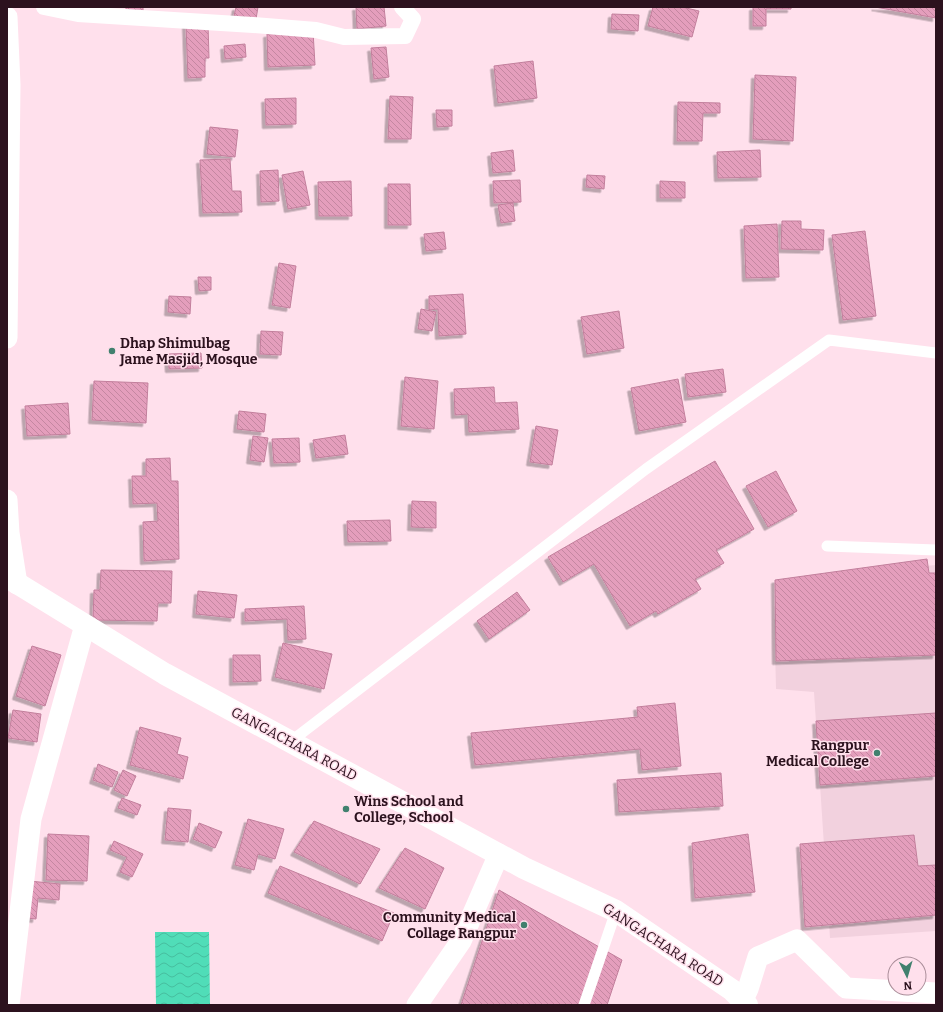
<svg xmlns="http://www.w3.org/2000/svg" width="943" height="1012" viewBox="0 0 943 1012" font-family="Bitter,serif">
<defs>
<pattern id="water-waves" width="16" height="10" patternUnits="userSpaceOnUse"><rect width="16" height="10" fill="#50ddb8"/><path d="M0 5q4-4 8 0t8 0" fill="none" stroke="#46bd9e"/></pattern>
<pattern id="building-back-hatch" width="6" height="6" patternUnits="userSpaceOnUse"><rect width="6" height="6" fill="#e49ebc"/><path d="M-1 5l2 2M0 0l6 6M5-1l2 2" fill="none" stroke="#c487a1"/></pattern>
<filter id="shadow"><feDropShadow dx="-3.5" dy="3.5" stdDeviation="0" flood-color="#0004"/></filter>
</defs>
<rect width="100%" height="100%" fill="#ffe0ec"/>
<path fill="#f2d1de" d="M936,565v366l-106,7 -16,-246 -38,-3 -2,-83 25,-3 -2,-26z"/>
<path fill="url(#water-waves)" d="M155,932h54l1,73h-54z"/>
<path fill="url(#building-back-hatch)" stroke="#c27f9c" filter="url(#shadow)" d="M126,7h17v5h-17z
M236,7h22l-2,12 -22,-3z
M356,7h28l2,19 -29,3z
M653,7h29l17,4 -7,26 -44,-11z
M753,7h38v2h-25v17h-13z
M875,7h61v11z
M612,14l27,1 -1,16 -27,-2z
M208,24l1,34h-4v19l-17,1 -2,-53z
M313,31l2,34 -47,2 -1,-33z
M245,44l1,13 -21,2 -1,-13z
M386,47l3,30 -15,2 -3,-31z
M533,61l4,37 -39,5 -4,-37z
M755,75l41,2 -3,64 -40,-2z
M390,96l23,1 -2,42h-23z
M296,98v26l-30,1 -1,-26z
M678,102l42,1v10h-17l-1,28h-25z
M436,110h16v16l-15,1z
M210,127l28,3 -3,27 -28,-3z
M513,150l2,21 -22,2 -2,-20z
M760,150l1,27 -43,1 -1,-26z
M230,159l2,32h9l1,21 -39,1 -3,-53z
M278,170l1,31 -18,1 -1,-31z
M303,171l7,34 -22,4 -6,-34z
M587,175l18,1 -1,13 -18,-2z
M520,180l1,22 -27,1 -1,-22z
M351,181l1,35h-33l-1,-34z
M660,181l25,1v16h-25z
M388,184h22l1,41h-23z
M513,203l2,18 -14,2 -3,-18z
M782,221h19v8l23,1 -1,20 -42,-1z
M777,224l2,53 -33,1 -2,-52z
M865,231l11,85 -33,4 -11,-85z
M444,232l2,17 -20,2 -2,-17z
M279,263l17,3 -6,42 -18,-3z
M198,277h13v13l-12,1z
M463,294l3,40 -27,2 -1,-27 -9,1v-14z
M169,296l22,1 -1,17 -22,-2z
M421,309l15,3 -4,19 -14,-2z
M619,311l5,37 -37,6 -6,-37z
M261,331l22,1 -2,23 -21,-1z
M201,353l1,15 -33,1 -1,-15z
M723,369l3,23 -38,5 -3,-23z
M405,377l33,4 -4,48 -33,-3z
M678,379l8,43 -47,9 -8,-43z
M94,381l54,2 -2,40 -54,-3z
M494,387l1,16 22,-1 2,27 -50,3 -1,-18 -13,1 -1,-26z
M68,403l2,31 -43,2 -2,-30z
M239,411l27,3 -2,18 -27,-3z
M536,426l22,4 -6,35 -22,-3z
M345,435l3,19 -32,4 -3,-18z
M253,436l15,2 -4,24 -14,-2z
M299,438l1,24 -26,1 -2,-24z
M170,458l1,23h7l1,78 -35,2 -1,-39 15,-1 -1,-18 -24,1 -1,-28h14v-17z
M715,461l39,68 -38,21 8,13 -29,16 6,10 -43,25 -2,-3 -26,15 -36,-62 -31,18 -15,-25z
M776,471l21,40 -29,16 -22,-41z
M412,501l24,1v26l-25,-1z
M390,520l1,21 -43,1 -1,-21z
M927,559l2,14h7v82l-160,6 -1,-81z
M101,570l71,1 -1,32h-13l-1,18 -64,-1 1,-30h6z
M198,591l39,4 -3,23 -38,-4z
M517,592l13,18 -41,29 -12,-18z
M304,606l2,33 -18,1 -1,-21 -42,2v-12z
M283,643l49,11 -8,35 -49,-12z
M32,646l29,9 -16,51 -29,-10z
M233,655h27l1,26 -28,1z
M675,703l6,63 -39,4 -2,-21 -165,16 -4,-32 167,-16 -1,-10z
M13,710l28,4 -4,28 -29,-4z
M936,713v63l-116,9 -4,-64z
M140,727l41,11 -4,16 11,3 -5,22 -53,-14z
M98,764l20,8 -6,15 -19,-7z
M123,770l13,6 -9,20 -13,-6z
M721,773l2,33 -104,6 -2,-32z
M122,798l19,7 -4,10 -19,-7z
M168,808l23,2 -3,32 -23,-2z
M248,819l36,10 -9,30 -17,-5 -4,16 -19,-5z
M314,821l66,28 -20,35 -66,-32z
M199,823l23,9 -7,16 -22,-9z
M48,834l41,2 -2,45 -41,-1z
M748,834l7,58 -60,6 -3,-55z
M914,835l4,31 18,-1v50l-131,12 -5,-83z
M114,841l29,13 -11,23 -12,-5 7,-15 -17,-7z
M405,848l39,20 -19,41 -46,-21z
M280,866l114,47 -12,28 -114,-48z
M29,881l31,3 -1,16 -21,-2 -2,21 -10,-1z
M499,890l123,70 -15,45h-146z"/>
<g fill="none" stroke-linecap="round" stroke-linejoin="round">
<path stroke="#fff" stroke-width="11" d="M827,546l109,4
M290,742l356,-273 183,-129 107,13
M584,1005l32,-94"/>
<path stroke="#fff" stroke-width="16" d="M44,7l34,7 175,11 63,5 28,7 61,-1 8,-17 -11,-12"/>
<path stroke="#fff" stroke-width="21" d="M7,17l3,68 -3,253
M7,500l2,33 8,51
M743,1000l5,-11 10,-32 39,-17 49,48 90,5
M9,1005l22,-186 54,-194
M417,1005l44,-64 38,-87"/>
<path stroke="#fff" stroke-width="22" d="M7,577l158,97 359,194 92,43 116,79 15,15"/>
</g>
<g fill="#41806e" stroke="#ffe0ec" stroke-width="1.5">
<circle cx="112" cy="351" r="4"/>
<circle cx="877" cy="753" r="4"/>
<circle cx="346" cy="809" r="4"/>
<circle cx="524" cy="925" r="4"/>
</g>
<g text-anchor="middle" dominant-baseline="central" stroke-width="3" stroke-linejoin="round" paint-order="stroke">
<g font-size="14" font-weight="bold" fill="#2c121e" stroke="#ffe0ec" text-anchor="start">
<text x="120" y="343">Dhap Shimulbag<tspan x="120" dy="16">Jame Masjid, Mosque</tspan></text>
<text x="869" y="745" text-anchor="end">Rangpur<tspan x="869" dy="16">Medical College</tspan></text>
<text x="354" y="801">Wins School and<tspan x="354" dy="16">College, School</tspan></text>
<text x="516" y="917" text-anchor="end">Community Medical<tspan x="516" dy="16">Collage Rangpur</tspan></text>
</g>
<g font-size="14" fill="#2c121e" stroke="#ffe0ec">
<text transform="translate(294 744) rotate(28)">GANGACHARA ROAD</text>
<text transform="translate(663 945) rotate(33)">GANGACHARA ROAD</text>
</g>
</g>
<rect width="943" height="1012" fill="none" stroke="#2c121e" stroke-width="16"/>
<g transform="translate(907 976) rotate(175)"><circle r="19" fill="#ffe0ec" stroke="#ab8e9a"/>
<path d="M0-3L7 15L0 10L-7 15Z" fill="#41806e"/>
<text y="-6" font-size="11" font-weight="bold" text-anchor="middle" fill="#2c121e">N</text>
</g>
</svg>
